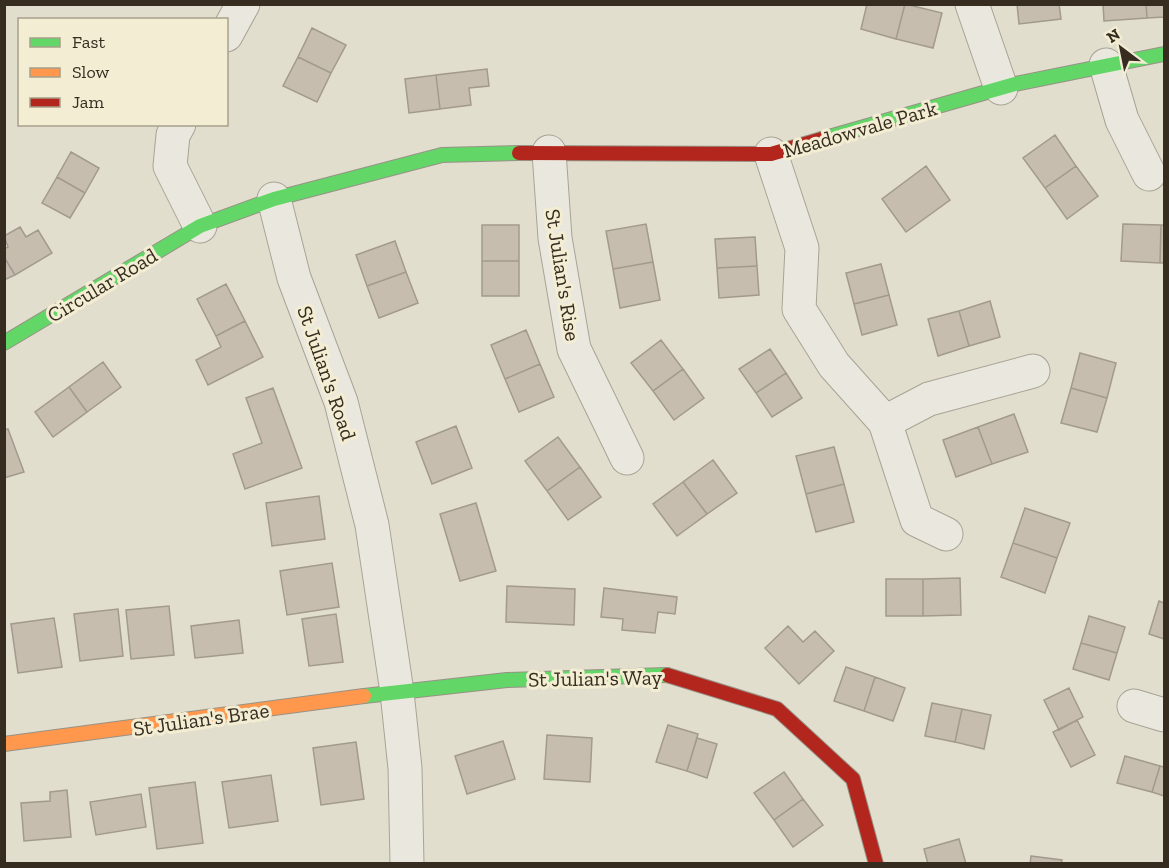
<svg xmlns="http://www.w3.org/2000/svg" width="1169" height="868" viewBox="0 0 1169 868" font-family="'Zilla Slab',serif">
<rect width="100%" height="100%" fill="#e2decd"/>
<path fill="#c6bdae" stroke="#a29a8c" stroke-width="1.5" d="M867,4h38l-9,35 -35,-10z
M905,4l37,9 -9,35 -37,-9z
M1017,4h42l2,15 -42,5z
M1103,4h43l1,14 -43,3z
M1146,4h18v13l-17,1z
M312,28l34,17 -15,28 -33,-16z
M298,57l33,16 -14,29 -34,-16z
M487,69l2,17 -20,2 2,17 -31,4 -4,-34z
M436,75l4,34 -31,4 -4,-34z
M1055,135l21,31 -31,22 -22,-30z
M71,152l28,16 -14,25 -28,-16z
M926,166l24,34 -44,32 -24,-33z
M1076,166l22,30 -31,23 -22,-31z
M57,177l28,16 -15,25 -28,-15z
M646,224l7,38 -40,7 -7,-38z
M1123,224l38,1 -1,38 -39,-2z
M482,225h37v36h-37z
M1161,225h3v38h-4z
M20,227l6,10 12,-7 14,23 -37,22 -11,-18v-8l4,-2 -4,-11z
M755,237l2,29 -40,2 -2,-29z
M395,241l11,31 -39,14 -11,-31z
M4,257l11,18 -11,5z
M482,261h37v35h-37z
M653,262l7,38 -40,8 -7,-39z
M881,264l8,31 -35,9 -8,-31z
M757,266l2,29 -40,3 -2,-30z
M406,272l12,31 -39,15 -12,-32z
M226,284l19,37 -29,15 -19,-37z
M889,295l8,30 -35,10 -8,-31z
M990,301l10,36 -31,9 -10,-35z
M959,311l10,35 -31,10 -10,-37z
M245,321l18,36 -55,28 -12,-25 25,-13 -5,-11z
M526,330l14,34 -35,15 -14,-34z
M661,340l22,29 -30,22 -22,-28z
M770,349l16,24 -30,20 -17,-24z
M1080,353l36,10 -9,35 -36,-10z
M103,362l18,25 -34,25 -18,-25z
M540,364l14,33 -35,15 -14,-33z
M683,369l21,29 -30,22 -21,-29z
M786,373l16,25 -30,19 -16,-24z
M69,387l18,25 -34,25 -18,-25z
M273,388l29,80 -57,21 -12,-35 29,-11 -16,-45z
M1071,388l36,10 -10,34 -36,-9z
M1014,414l14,38 -36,12 -14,-37z
M456,426l16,42 -40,16 -16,-42z
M978,427l14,37 -36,13 -13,-37z
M8,429l16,43 -20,6v-48z
M558,437l22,30 -33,24 -22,-30z
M834,447l10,37 -38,10 -10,-38z
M713,460l24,33 -30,21 -24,-32z
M580,467l21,30 -33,23 -21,-29z
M683,482l24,32 -30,22 -24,-32z
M844,484l10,38 -38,10 -10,-38z
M319,496l6,43 -53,7 -6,-43z
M476,503l20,68 -36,10 -20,-67z
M1025,508l45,15 -13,35 -44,-15z
M1013,543l44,15 -12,35 -44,-16z
M332,563l7,44 -52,8 -7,-44z
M960,578l1,37 -38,1v-37z
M886,579h37v37h-37z
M507,586l68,3 -1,36 -68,-3z
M604,588l73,9 -2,17 -17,-2 -3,21 -33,-3 1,-11 -22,-2z
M1159,601l5,2v36l-15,-5z
M169,606l5,49 -43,4 -5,-49z
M118,609l5,47 -43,5 -6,-47z
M336,614l7,48 -34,4 -7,-47z
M1089,616l36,11 -8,26 -36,-10z
M54,618l8,49 -44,6 -7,-49z
M239,620l4,33 -48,5 -4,-32z
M788,626l15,16 12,-11 19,20 -35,33 -34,-36z
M1081,643l36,10 -8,27 -36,-11z
M846,667l29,10 -11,34 -30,-10z
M875,677l30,11 -12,33 -29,-10z
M1069,688l14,29 -24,13 -15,-30z
M932,703l30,6 -7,33 -30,-6z
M962,709l29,6 -7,34 -29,-7z
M1077,720l18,35 -24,12 -18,-35z
M668,725l30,9 -11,37 -31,-9z
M547,735l45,3 -2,44 -46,-3z
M697,738l20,6 -10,34 -20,-7z
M503,741l12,38 -48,15 -12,-38z
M356,742l8,57 -43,6 -8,-57z
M1125,756l35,10 -8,26 -35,-9z
M1160,766l4,1v29l-12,-4z
M784,772l19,27 -29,21 -20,-27z
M271,775l7,46 -49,7 -7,-46z
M195,782l8,61 -46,6 -8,-61z
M67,790l4,47 -47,4 -3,-38 29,-2v-9z
M141,794l5,33 -50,8 -6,-33z
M803,799l20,26 -30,22 -19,-27z
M959,839l7,25h-38l-4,-15z
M1031,856l31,4 -1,4h-31z"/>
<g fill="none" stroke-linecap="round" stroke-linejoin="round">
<g stroke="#a8a396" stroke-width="35">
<path id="street" d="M972,4l29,84
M226,35l17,-31
M1106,65l16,55 27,54
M179,124l-6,11 -3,31 30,60
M549,152l6,86 19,111 53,109
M771,154l31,94 -3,61 35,56 51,57 32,98 29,14
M274,199l20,79 47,124 31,123 25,167 8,76 2,96
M885,422l44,-23 104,-28
M1134,706l30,9"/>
</g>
<g stroke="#979286" stroke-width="16">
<path id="fast" d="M822,139l193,-55 149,-30
M4,343l196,-117 74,-27 168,-44 77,-2
M364,696l143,-16 160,-5"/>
</g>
<g stroke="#979286" stroke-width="16">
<path id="slow" d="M4,744l360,-48"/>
</g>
<g stroke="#979286" stroke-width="16">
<path id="jam" d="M519,153l252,1 51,-15
M667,675l110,34 76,70 23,85"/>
</g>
<use href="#street" stroke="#eae8de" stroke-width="33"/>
<use href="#fast" stroke="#63d668" stroke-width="14"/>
<use href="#slow" stroke="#ff974d" stroke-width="14"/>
<use href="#jam" stroke="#b3261e" stroke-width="14"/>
</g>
<g text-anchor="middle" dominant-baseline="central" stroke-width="6" stroke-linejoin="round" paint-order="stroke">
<g font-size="21" fill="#362c1f" stroke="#f3edd3">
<text transform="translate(860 129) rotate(-16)">Meadowvale Park</text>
<text transform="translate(563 275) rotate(81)">St Julian's Rise</text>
<text transform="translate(102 285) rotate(-31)">Circular Road</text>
<text transform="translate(327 373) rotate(71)">St Julian's Road</text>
<text transform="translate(595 678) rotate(-1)">St Julian's Way</text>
<text transform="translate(201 719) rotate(-8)">St Julian's Brae</text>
</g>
</g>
<rect width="1169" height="868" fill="none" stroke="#362c1f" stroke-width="12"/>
<rect x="18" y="18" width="210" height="108" fill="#f3edd3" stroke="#a7a08b" stroke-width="1.5"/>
<rect x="30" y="38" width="30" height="9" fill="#63d668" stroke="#a7a08b" stroke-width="1.5"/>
<text x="72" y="48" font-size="18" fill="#362c1f">Fast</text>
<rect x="30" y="68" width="30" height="9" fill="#ff974d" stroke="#a7a08b" stroke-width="1.5"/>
<text x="72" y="78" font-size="18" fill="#362c1f">Slow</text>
<rect x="30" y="98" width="30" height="9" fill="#b3261e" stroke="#a7a08b" stroke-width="1.5"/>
<text x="72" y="108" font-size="18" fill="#362c1f">Jam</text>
<g transform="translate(1121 48) rotate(328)" stroke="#f3edd3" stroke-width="4.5" paint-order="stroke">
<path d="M0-4.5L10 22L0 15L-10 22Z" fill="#362c1f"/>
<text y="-9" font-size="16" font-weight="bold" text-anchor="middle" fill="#362c1f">N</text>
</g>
</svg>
